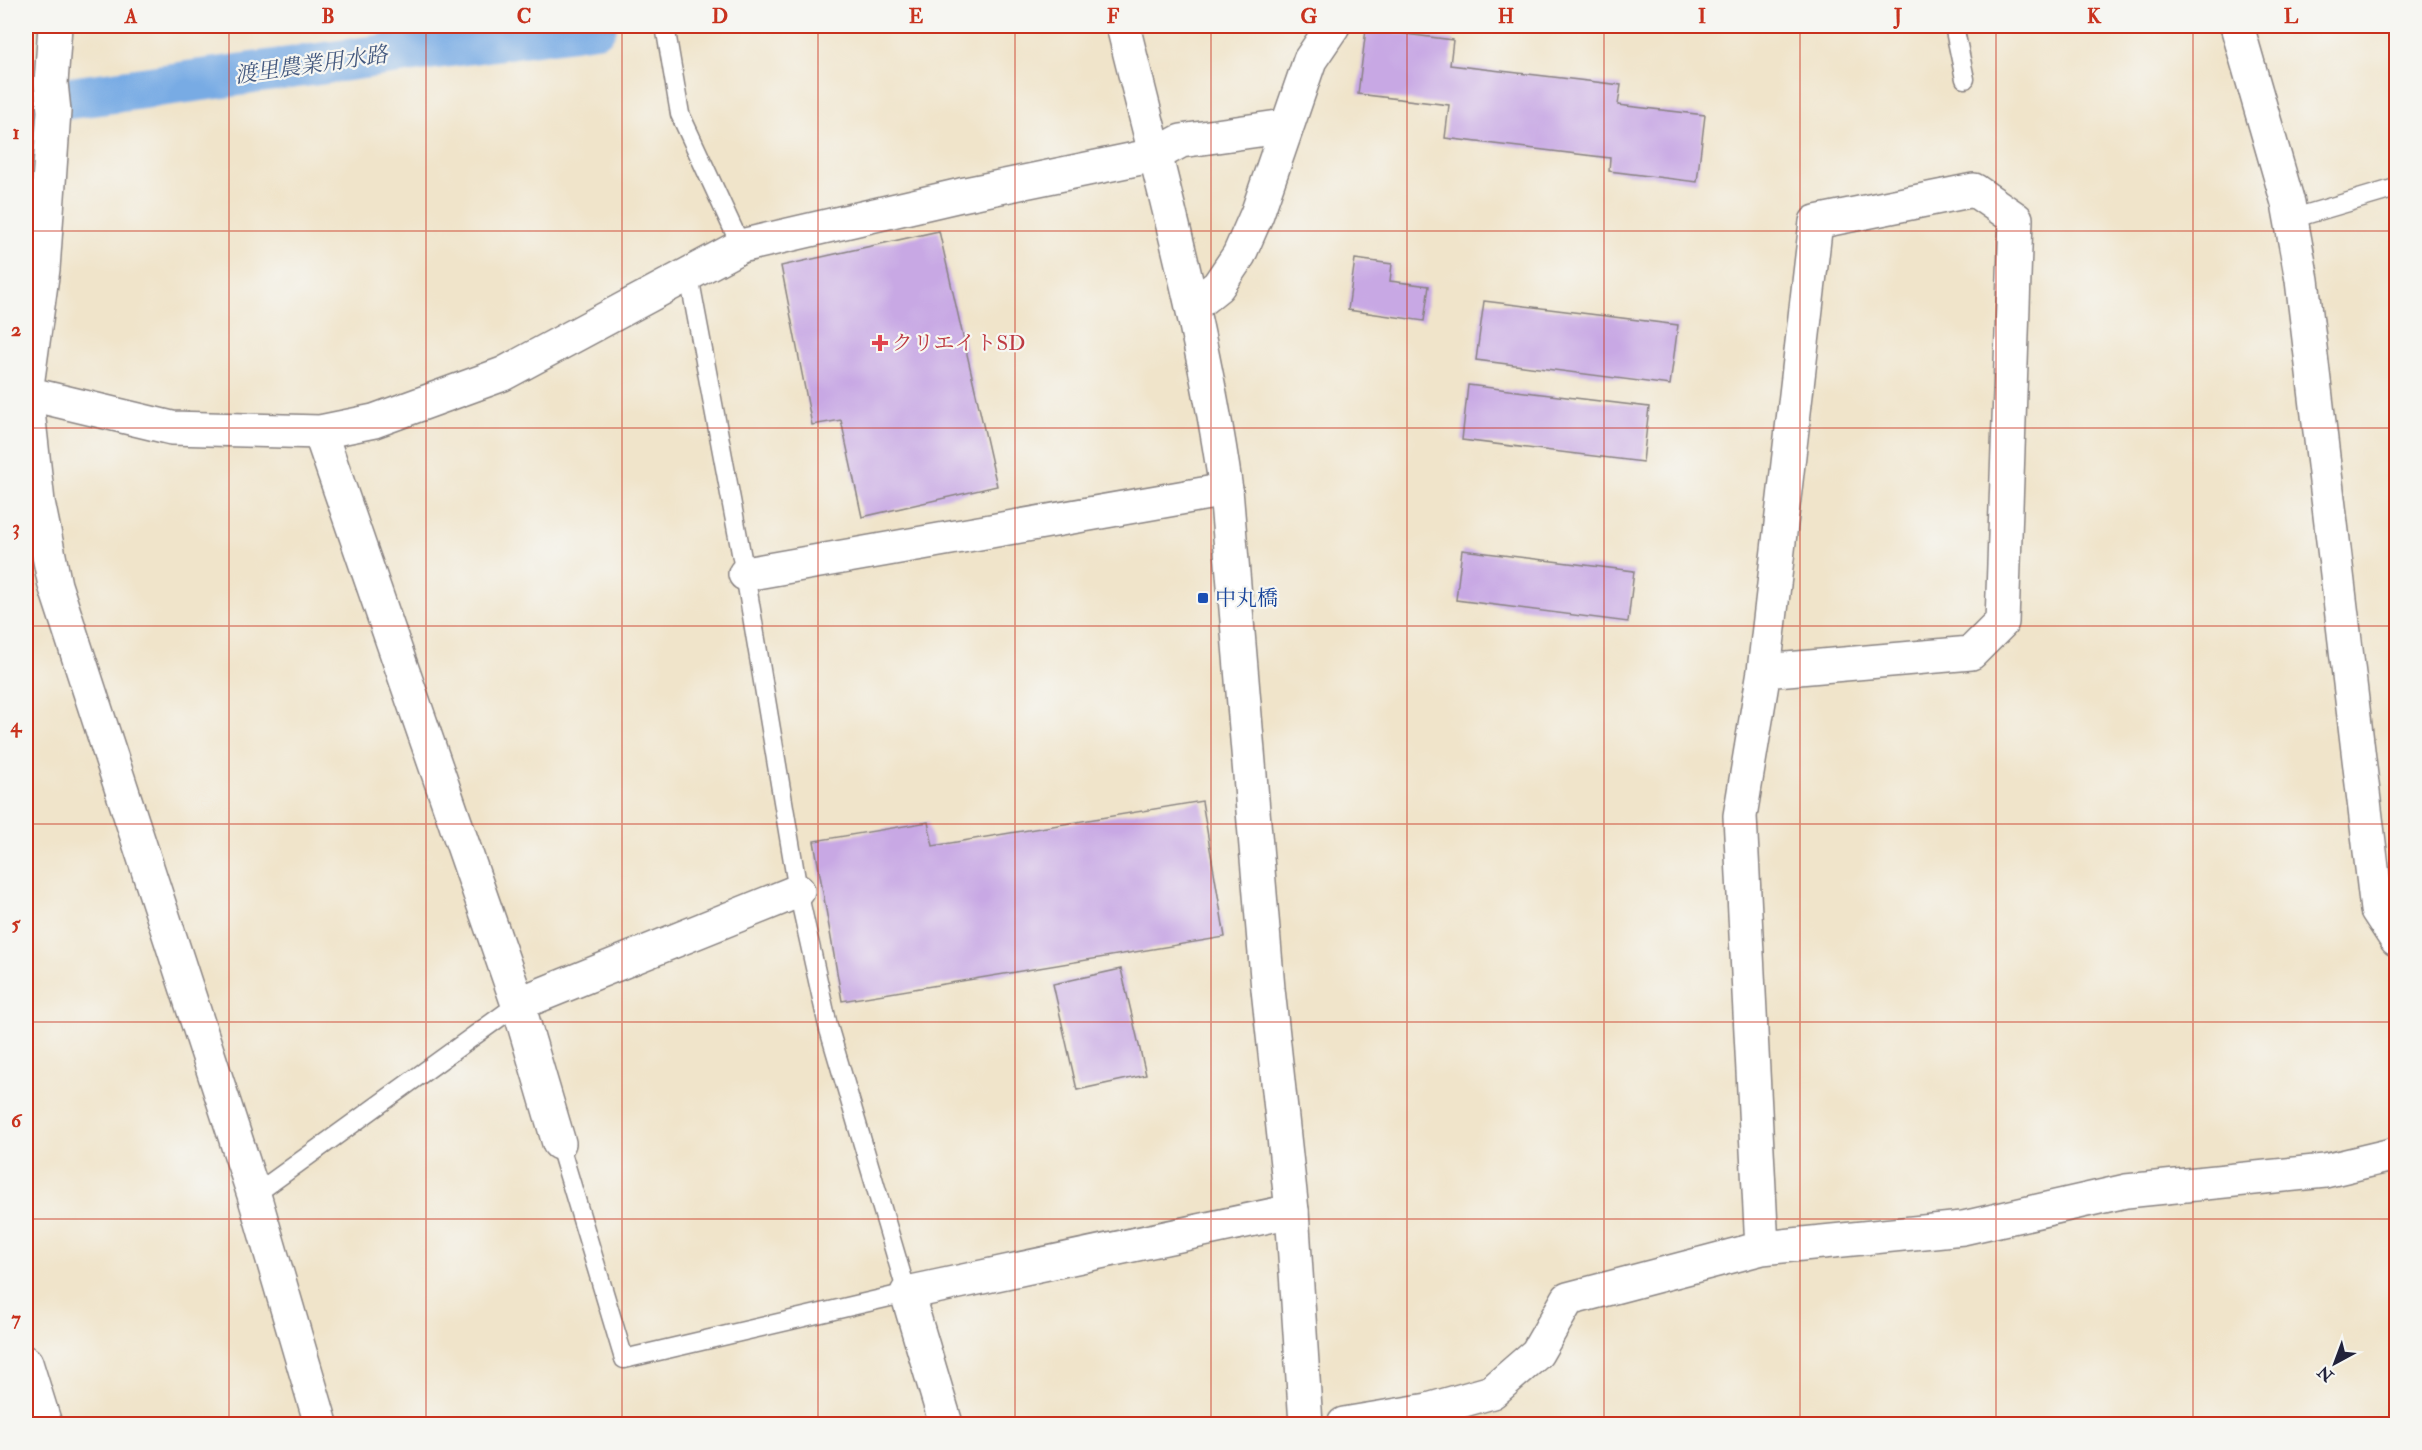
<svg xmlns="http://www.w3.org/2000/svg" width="2422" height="1450" viewBox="0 0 2422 1450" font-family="'IM FELL Double Pica','Noto Serif JP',serif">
<rect width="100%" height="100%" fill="#f6f6f2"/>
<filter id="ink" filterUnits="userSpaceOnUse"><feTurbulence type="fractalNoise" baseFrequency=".0167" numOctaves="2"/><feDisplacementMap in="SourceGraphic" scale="12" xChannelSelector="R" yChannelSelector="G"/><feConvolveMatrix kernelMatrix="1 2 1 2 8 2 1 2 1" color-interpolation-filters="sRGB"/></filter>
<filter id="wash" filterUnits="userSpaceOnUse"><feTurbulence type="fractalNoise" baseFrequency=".008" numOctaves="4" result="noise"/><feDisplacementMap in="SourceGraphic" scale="24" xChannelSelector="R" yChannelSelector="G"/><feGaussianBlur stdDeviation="1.35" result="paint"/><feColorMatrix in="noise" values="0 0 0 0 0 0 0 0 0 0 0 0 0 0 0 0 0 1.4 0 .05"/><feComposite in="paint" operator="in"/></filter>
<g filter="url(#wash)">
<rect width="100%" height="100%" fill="#f0e4ca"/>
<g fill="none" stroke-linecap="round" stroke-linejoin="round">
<path stroke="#78abe4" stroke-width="42" d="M26,104l570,-78"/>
</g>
<g id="blocks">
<path fill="#c8a8e4" d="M1366,29l87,11 -3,25 171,20 -3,20 87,10 -8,67 -88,-11 1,-13 -165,-20 4,-33 -91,-11z
M939,231l58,255 -135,31 -21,-97 -29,5 -31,-159z
M1355,259l37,5 -2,17 39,5 -5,35 -76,-11z
M1484,301l194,24 -8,60 -194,-25z
M1468,385l181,22 -6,55 -181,-22z
M1462,550l172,21 -6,51 -172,-22z
M1202,801l23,136 -383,64 -28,-160 114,-19 5,24z
M1121,969l25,106 -69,15 -24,-106z"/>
</g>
</g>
<g filter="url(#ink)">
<use href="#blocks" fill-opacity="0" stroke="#898382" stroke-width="1.5"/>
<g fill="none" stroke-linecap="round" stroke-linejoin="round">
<g stroke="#898382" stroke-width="21">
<path id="service" d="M665,26l15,88 61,132
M1954,26l11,53
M2291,219l105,-31
M559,1143l65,216 283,-66 -79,-267 -30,-135 -53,-317 -56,-298
M254,1195l264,-191"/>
</g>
<g stroke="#898382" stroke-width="36">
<path id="minor" d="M55,26l-4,57 3,28 -11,158 -17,124 12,109 17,83 199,610 67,229
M2237,26l51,177 14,77 75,630 19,29
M1193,306l25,-20 21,-31 18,-41 53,-154 23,-34
M26,393l146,35 148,4 54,-11 129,-47 238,-128 220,-51 194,-40 26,-14 105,-15
M320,432l198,572 41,139
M745,574l481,-84
M518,1004l280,-113
M1762,1248l-22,-432 24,-145 52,-449 158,-32 42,29 -14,403 -31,31 -207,18
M26,1363l19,61
M946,1424l-39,-131 385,-82
M1344,1424l84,-14 64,-18 45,-39 31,-54 194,-51 201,-20 163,-37 199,-20 71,-17"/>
</g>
<g stroke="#898382" stroke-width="36">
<path id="tertiary" d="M1123,26c38,154 81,307 103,464l42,499 24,222 14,213"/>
</g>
<use href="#service" stroke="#fff" stroke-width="18"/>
<use href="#minor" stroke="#fff" stroke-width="33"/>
<use href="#tertiary" stroke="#fff" stroke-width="33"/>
</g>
</g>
<path fill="none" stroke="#c8321e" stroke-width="1.5" stroke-opacity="0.55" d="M229,26v1398M426,26v1398M622,26v1398M818,26v1398M1015,26v1398M1211,26v1398M1407,26v1398M1604,26v1398M1800,26v1398M1996,26v1398M2193,26v1398M26,231h2370M26,428h2370M26,626h2370M26,824h2370M26,1022h2370M26,1219h2370"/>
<path fill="#e0444e" stroke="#f6f6f2" stroke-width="2" d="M877 334h6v6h6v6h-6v6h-6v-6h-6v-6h6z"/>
<rect fill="#1a4fb4" stroke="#f6f6f2" stroke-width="2" x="1197" y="592" width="12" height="12" rx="3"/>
<g text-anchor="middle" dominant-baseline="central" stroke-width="4.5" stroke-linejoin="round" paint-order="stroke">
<g font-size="21" fill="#be3a42" stroke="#f6f6f2" text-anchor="start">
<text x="892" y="343">クリエイトSD</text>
</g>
<g font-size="21" fill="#164399" stroke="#f6f6f2" text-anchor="start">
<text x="1215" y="598">中丸橋</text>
</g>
<g font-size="22" font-style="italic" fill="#44597f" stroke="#f6f6f2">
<text transform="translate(311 65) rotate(-8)">渡里農業用水路</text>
</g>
</g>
<rect width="2422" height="1450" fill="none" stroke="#f6f6f2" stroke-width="66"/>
<g transform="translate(2335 1363) rotate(221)" stroke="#f6f6f2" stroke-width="4.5" paint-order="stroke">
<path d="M0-4.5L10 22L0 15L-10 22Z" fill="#22223b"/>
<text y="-9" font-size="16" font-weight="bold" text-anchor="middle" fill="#22223b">N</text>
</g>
<rect x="33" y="33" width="2356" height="1384" fill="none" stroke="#c8321e" stroke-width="2"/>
<g font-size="20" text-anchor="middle" font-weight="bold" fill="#c8321e">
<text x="131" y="23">A</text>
<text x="328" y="23">B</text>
<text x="524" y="23">C</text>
<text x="720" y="23">D</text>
<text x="916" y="23">E</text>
<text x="1113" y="23">F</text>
<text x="1309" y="23">G</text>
<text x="1506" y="23">H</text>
<text x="1702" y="23">I</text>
<text x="1898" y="23">J</text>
<text x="2094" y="23">K</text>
<text x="2291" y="23">L</text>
<text x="16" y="139">1</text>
<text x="16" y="336">2</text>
<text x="16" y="534">3</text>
<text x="16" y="732">4</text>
<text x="16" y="930">5</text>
<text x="16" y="1127">6</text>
<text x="16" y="1325">7</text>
</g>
</svg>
